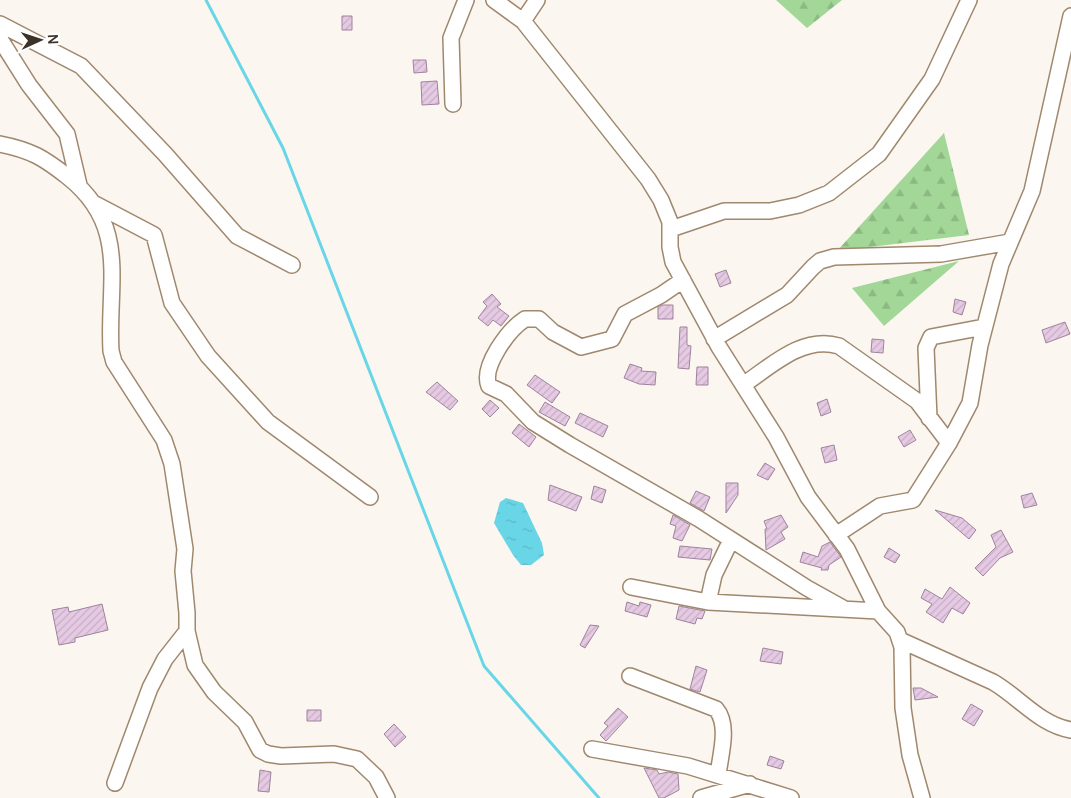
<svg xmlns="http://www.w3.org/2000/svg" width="1071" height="798" viewBox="0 0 1071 798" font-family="Manrope,sans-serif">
<defs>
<pattern id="forest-firs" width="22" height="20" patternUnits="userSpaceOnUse" patternTransform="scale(1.25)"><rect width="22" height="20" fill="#a2d797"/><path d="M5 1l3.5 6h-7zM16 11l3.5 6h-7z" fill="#8cb982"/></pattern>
<pattern id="water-ripples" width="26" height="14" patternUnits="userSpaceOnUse" patternTransform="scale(1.25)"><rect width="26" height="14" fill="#69d6e7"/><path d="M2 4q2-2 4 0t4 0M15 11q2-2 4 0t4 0" fill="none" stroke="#5cb8c6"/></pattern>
<pattern id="building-hatch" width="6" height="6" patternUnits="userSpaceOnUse" patternTransform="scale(1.25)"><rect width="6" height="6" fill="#e6cae4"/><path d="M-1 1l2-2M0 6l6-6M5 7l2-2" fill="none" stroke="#c6aec4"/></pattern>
</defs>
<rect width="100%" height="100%" fill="#fbf6f0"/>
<path fill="url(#forest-firs)" d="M776,0h66l-35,28z
M944,133l25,102 -132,16z
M959,261l-75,65 -32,-38z"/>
<path fill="url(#water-ripples)" d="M506,498l17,5 19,40 2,12 -13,10h-10l-8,-10 -19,-32 6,-21z"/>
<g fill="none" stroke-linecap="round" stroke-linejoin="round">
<path stroke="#69d6e7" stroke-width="3" d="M206,0l77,148 201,518 115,132"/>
</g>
<path fill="url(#building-hatch)" stroke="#9e839c" d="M342,16h10v14h-10z
M413,60h13l1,12 -13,1z
M437,81l2,23 -17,1 -1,-23z
M726,270l5,13 -11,4 -5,-13z
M492,294l9,10 -4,3 12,9 -8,10 -8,-6 -5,6 -10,-8 9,-12 -4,-4z
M955,299l11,3 -4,13 -9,-3z
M661,305h12v14h-15v-12z
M1065,322l5,12 -24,9 -4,-13z
M680,327h7v18l4,1 -2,23 -11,-1z
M872,339l12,1 -1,13 -12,-1z
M630,364l12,4 -1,3 15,1 -1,13 -16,-1 -15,-6z
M697,367h11v18h-12z
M535,375l25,17 -8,11 -25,-18z
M437,382l21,19 -8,9 -24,-18z
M827,399l4,13 -10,4 -4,-13z
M490,400l9,8 -9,9 -8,-8z
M545,402l25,15 -5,9 -26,-14z
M580,413l28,13 -5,11 -28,-14z
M519,424l17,13 -7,10 -17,-14z
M910,430l6,10 -12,7 -6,-10z
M834,445l3,15 -12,3 -4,-15z
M765,463l10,6 -7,11 -11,-5z
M726,483h12v12l-12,18z
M550,485l32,12 -6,14 -28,-11z
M594,486l12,4 -4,13 -11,-4z
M696,491l14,6 -6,14 -14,-8z
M1032,493l5,12 -13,3 -3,-12z
M935,510l27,8 14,12 -7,9z
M673,515l17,10 -8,16 -9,-3 3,-12 -6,-2z
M781,515l7,12 -7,5 4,7 -19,11 -1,-21h2l-3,-8z
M1001,530l12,22 -13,6 -17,18 -8,-8 21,-21 -5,-12z
M830,542l11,15 -12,8 -1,5h-7l1,-2 -22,-6 3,-10 15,5 4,-11z
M680,546l32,3 -2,11 -32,-3z
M889,548l11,7 -5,8 -11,-6z
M950,587l20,16 -7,11 -11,-6 -9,15 -17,-11 6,-8 -11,-6 4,-9 17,10z
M627,602l12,4 1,-4 11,3 -4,12 -22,-6z
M102,604l6,26 -33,8v4l-16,3 -7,-35 16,-3 1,5z
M679,606l26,5 -3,8 -5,-1 -2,6 -19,-5z
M590,625l9,1 -14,22 -5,-3z
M763,648l20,4 -2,12 -21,-3z
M696,666l11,4 -7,22 -10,-3z
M913,688h8l17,9 -23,3z
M971,704l12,7 -9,15 -12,-7z
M618,708l10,9 -22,24 -6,-6 8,-9 -4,-3z
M307,710h14v11h-14z
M394,724l12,13 -11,10 -11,-13z
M770,756l14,5 -3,8 -14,-4z
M644,768l13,2 2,4 9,-2 10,2 1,16 -15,8h-5z
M260,770l11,2 -2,20 -11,-1z"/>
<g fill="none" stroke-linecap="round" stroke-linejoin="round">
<g stroke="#9f886d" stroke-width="18">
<path id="minor" d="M494,0l29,21
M537,0l-14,21 125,158 13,21 9,22v25l3,15 46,85 57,90 32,60 39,52 31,62 19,21 5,15 1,61 7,47 12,43
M0,24l81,42 84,88 72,82 55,29
M0,39l29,46 38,49 12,51
M453,104l-2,-66 15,-38
M0,144c31,6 44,14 68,33 62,49 39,106 43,174l3,11 50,78 8,24 13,85 -2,22 4,42v18l8,34 19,27 31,30 15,28 8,4 13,2 53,-2 23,5 19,18 11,21
M95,204l59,31 18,68 36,53 60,66 102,75
M671,229l53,-18h46l29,-6 30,-12 50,-39 53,-75 37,-79
M683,280l-22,15 -36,19 -13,25 -31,8 -28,-15 -14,-13h-14c-17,11 -44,48 -36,67l17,8 27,28 37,23 129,74 108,69 36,20
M714,339l73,-44 26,-28 7,-6 14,-4 107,-3 69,-12
M743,385c28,-19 60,-50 96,-39l78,55 32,42
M929,418l-3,-70 5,-11 53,-10
M836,535l44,-29 33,-6 36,-57 21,-40 10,-58 21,-81 31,-73 39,-175
M631,587l77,15 170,9
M708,602l6,-27 17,-35
M900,640l93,42c26,15 47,43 78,48
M630,676l86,33c14,16 4,47 2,66
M592,749l96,17 103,32
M115,783l35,-95 15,-29 22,-28
M701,798l49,-14"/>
</g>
<use href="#minor" stroke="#fff" stroke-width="15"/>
</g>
<g transform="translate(40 40) rotate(87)" stroke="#ffffff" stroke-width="4" paint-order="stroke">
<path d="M0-4L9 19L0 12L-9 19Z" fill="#3c3227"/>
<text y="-8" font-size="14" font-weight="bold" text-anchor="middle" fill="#3c3227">N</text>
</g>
</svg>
